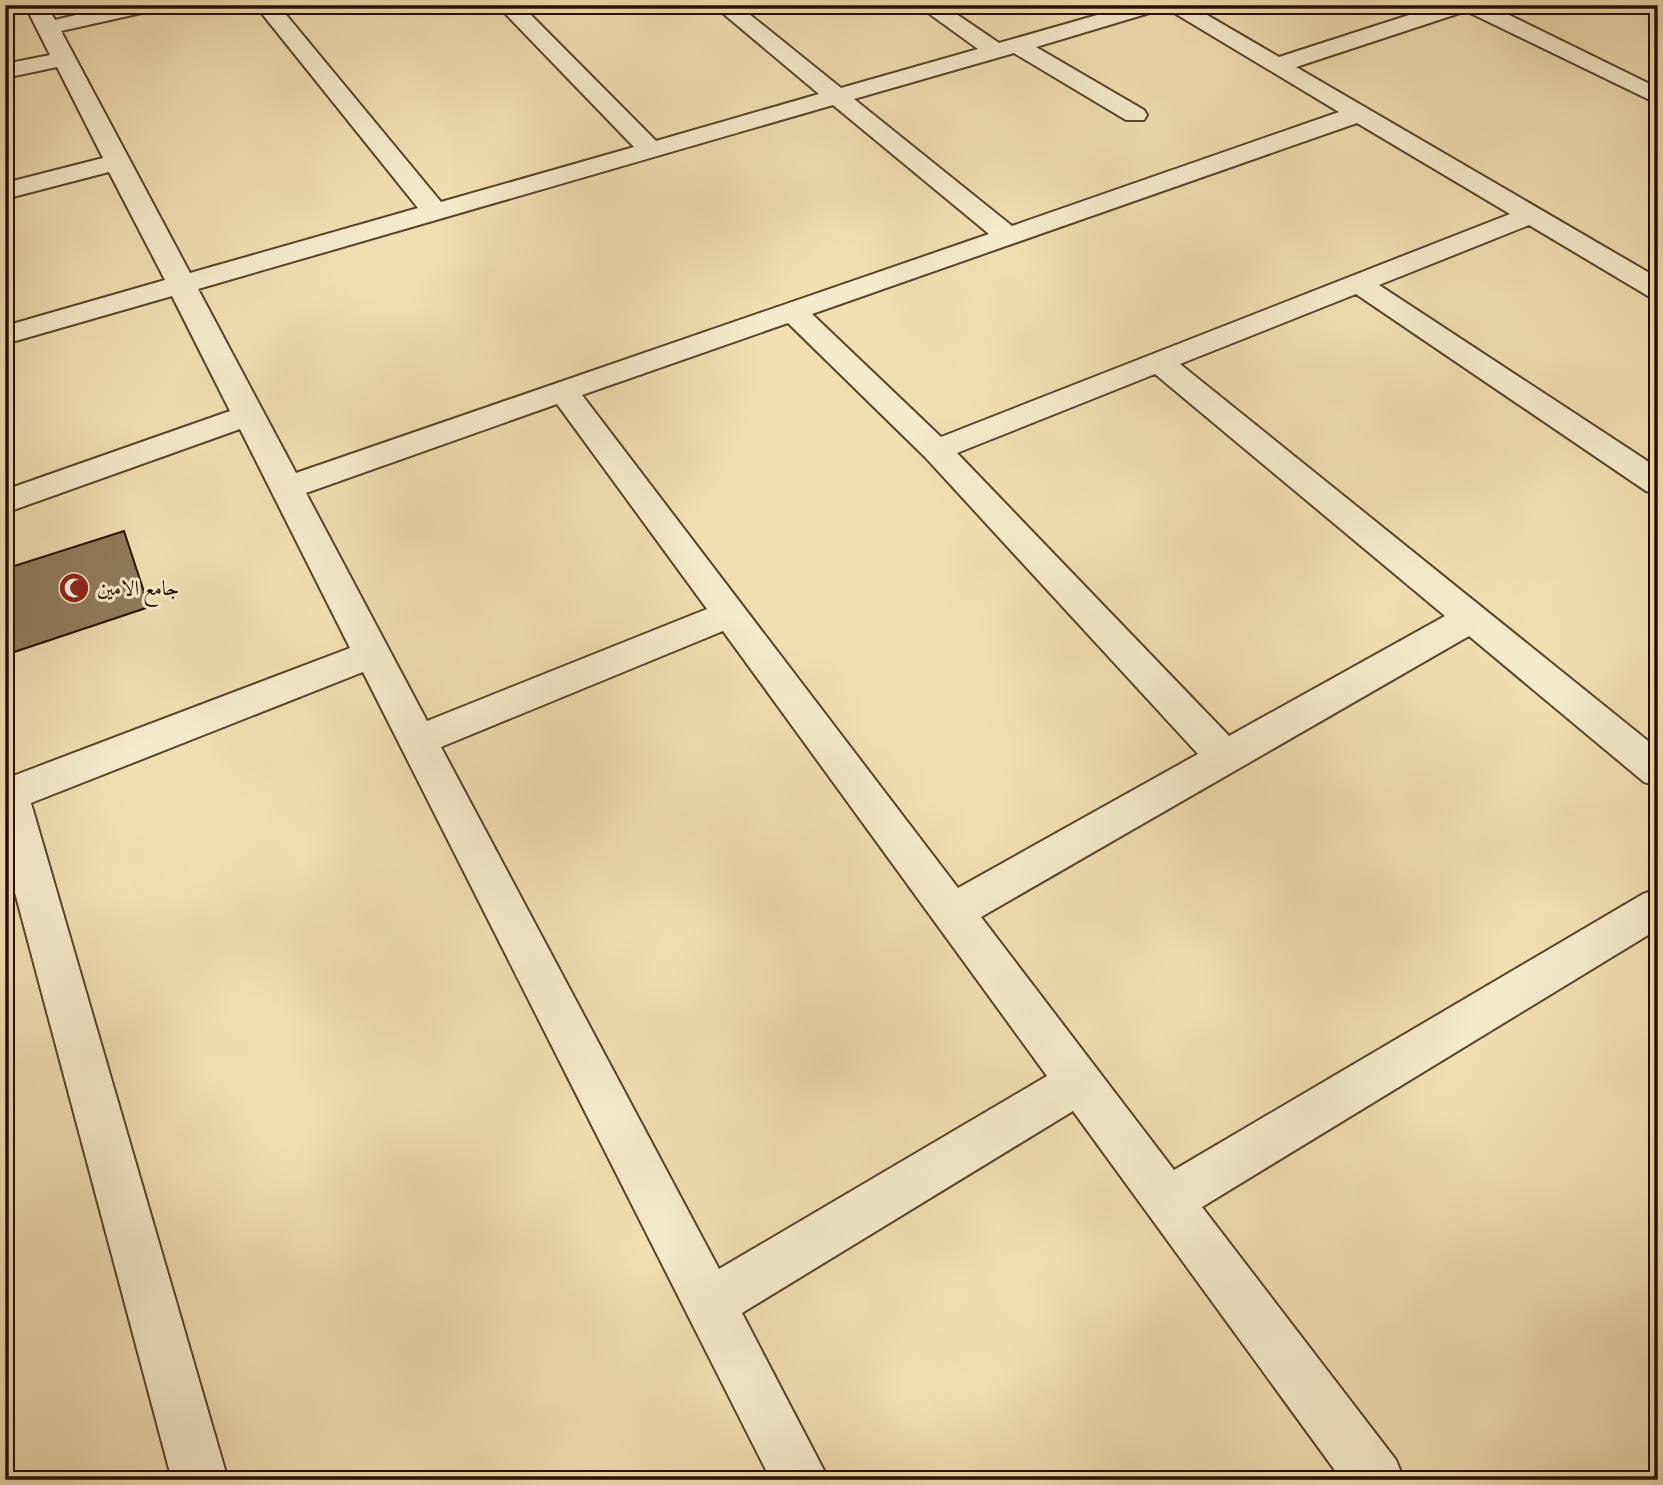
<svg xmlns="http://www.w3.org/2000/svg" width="1663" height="1485" viewBox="0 0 1663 1485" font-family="Alegreya,Amiri,serif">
<rect width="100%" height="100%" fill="#f1deb1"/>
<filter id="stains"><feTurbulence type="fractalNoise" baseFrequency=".00286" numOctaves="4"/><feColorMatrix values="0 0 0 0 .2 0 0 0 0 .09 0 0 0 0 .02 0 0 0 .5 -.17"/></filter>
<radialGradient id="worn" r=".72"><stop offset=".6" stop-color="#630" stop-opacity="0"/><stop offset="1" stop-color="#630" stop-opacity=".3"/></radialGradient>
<path fill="#917b5c" stroke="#280f00" stroke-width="2" d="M124,531l25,76 -144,48v-86z"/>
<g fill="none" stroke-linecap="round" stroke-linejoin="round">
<g stroke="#5a432c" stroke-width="4">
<path id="street" d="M25,5h22l8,15 62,-15h41l-3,5 -94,21 129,242 228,-65 -163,-203h23l163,197 193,-55 -137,-142h24l135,136 163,-47 -106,-89h25l103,83 137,-39 -61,-44h26l56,38 133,-38h58l89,52 161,-52h49l169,83v16l-192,-93 -170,56 362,211v20l-10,-2 -119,-71 -150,60 279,183v26l-12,-3 -290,-197 -176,70 478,385v37l-14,-4 -175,-146 -488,281 193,253 469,-276 15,-5v40l-456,278 194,253 8,20h-62l-269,-369 -331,202 87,167h-58l-408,-808 -332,131 197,677h-56l-167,-625v-76l345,-131 -110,-219 -235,84v-23l225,-79 -58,-115 -167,48v-18l160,-46 -56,-108 -104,27v-16l98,-25 -46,-91 -52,11v-14l45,-9zM1166,8l173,104 -327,114 -158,-127 160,-46 112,67h18l3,-5 -3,-5 -108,-63zM833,105l156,129 -693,239 -98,-184zM1357,123l153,91 -569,223 -129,-123zM788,323l137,134 273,297 -240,134 -376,-493zM1155,374l290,242 -216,120 -272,-283zM557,404l150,205 -280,112 -121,-228zM723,631l324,445 -328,193 -278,-522z"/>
</g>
<use href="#street" fill="#f6eacc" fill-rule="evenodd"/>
</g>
<defs>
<g id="mosque-disc" transform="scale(1.575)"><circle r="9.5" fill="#8f2418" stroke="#f6eacc"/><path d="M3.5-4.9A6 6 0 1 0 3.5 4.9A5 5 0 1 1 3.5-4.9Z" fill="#fff"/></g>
</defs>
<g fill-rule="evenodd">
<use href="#mosque-disc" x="74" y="588"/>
</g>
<g text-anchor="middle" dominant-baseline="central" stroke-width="6" stroke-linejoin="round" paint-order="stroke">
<g font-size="21" fill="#280f00" stroke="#f6eacc" text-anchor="start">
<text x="97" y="588">جامع الامين</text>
</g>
</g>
<rect width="1663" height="1485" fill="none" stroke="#f1deb1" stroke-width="28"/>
<rect x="7" y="7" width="1649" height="1471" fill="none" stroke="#280f00" stroke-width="3.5"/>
<rect x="14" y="14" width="1635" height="1457" fill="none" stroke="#280f00" stroke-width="2"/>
<rect width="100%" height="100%" filter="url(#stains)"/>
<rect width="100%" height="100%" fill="url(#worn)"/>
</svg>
